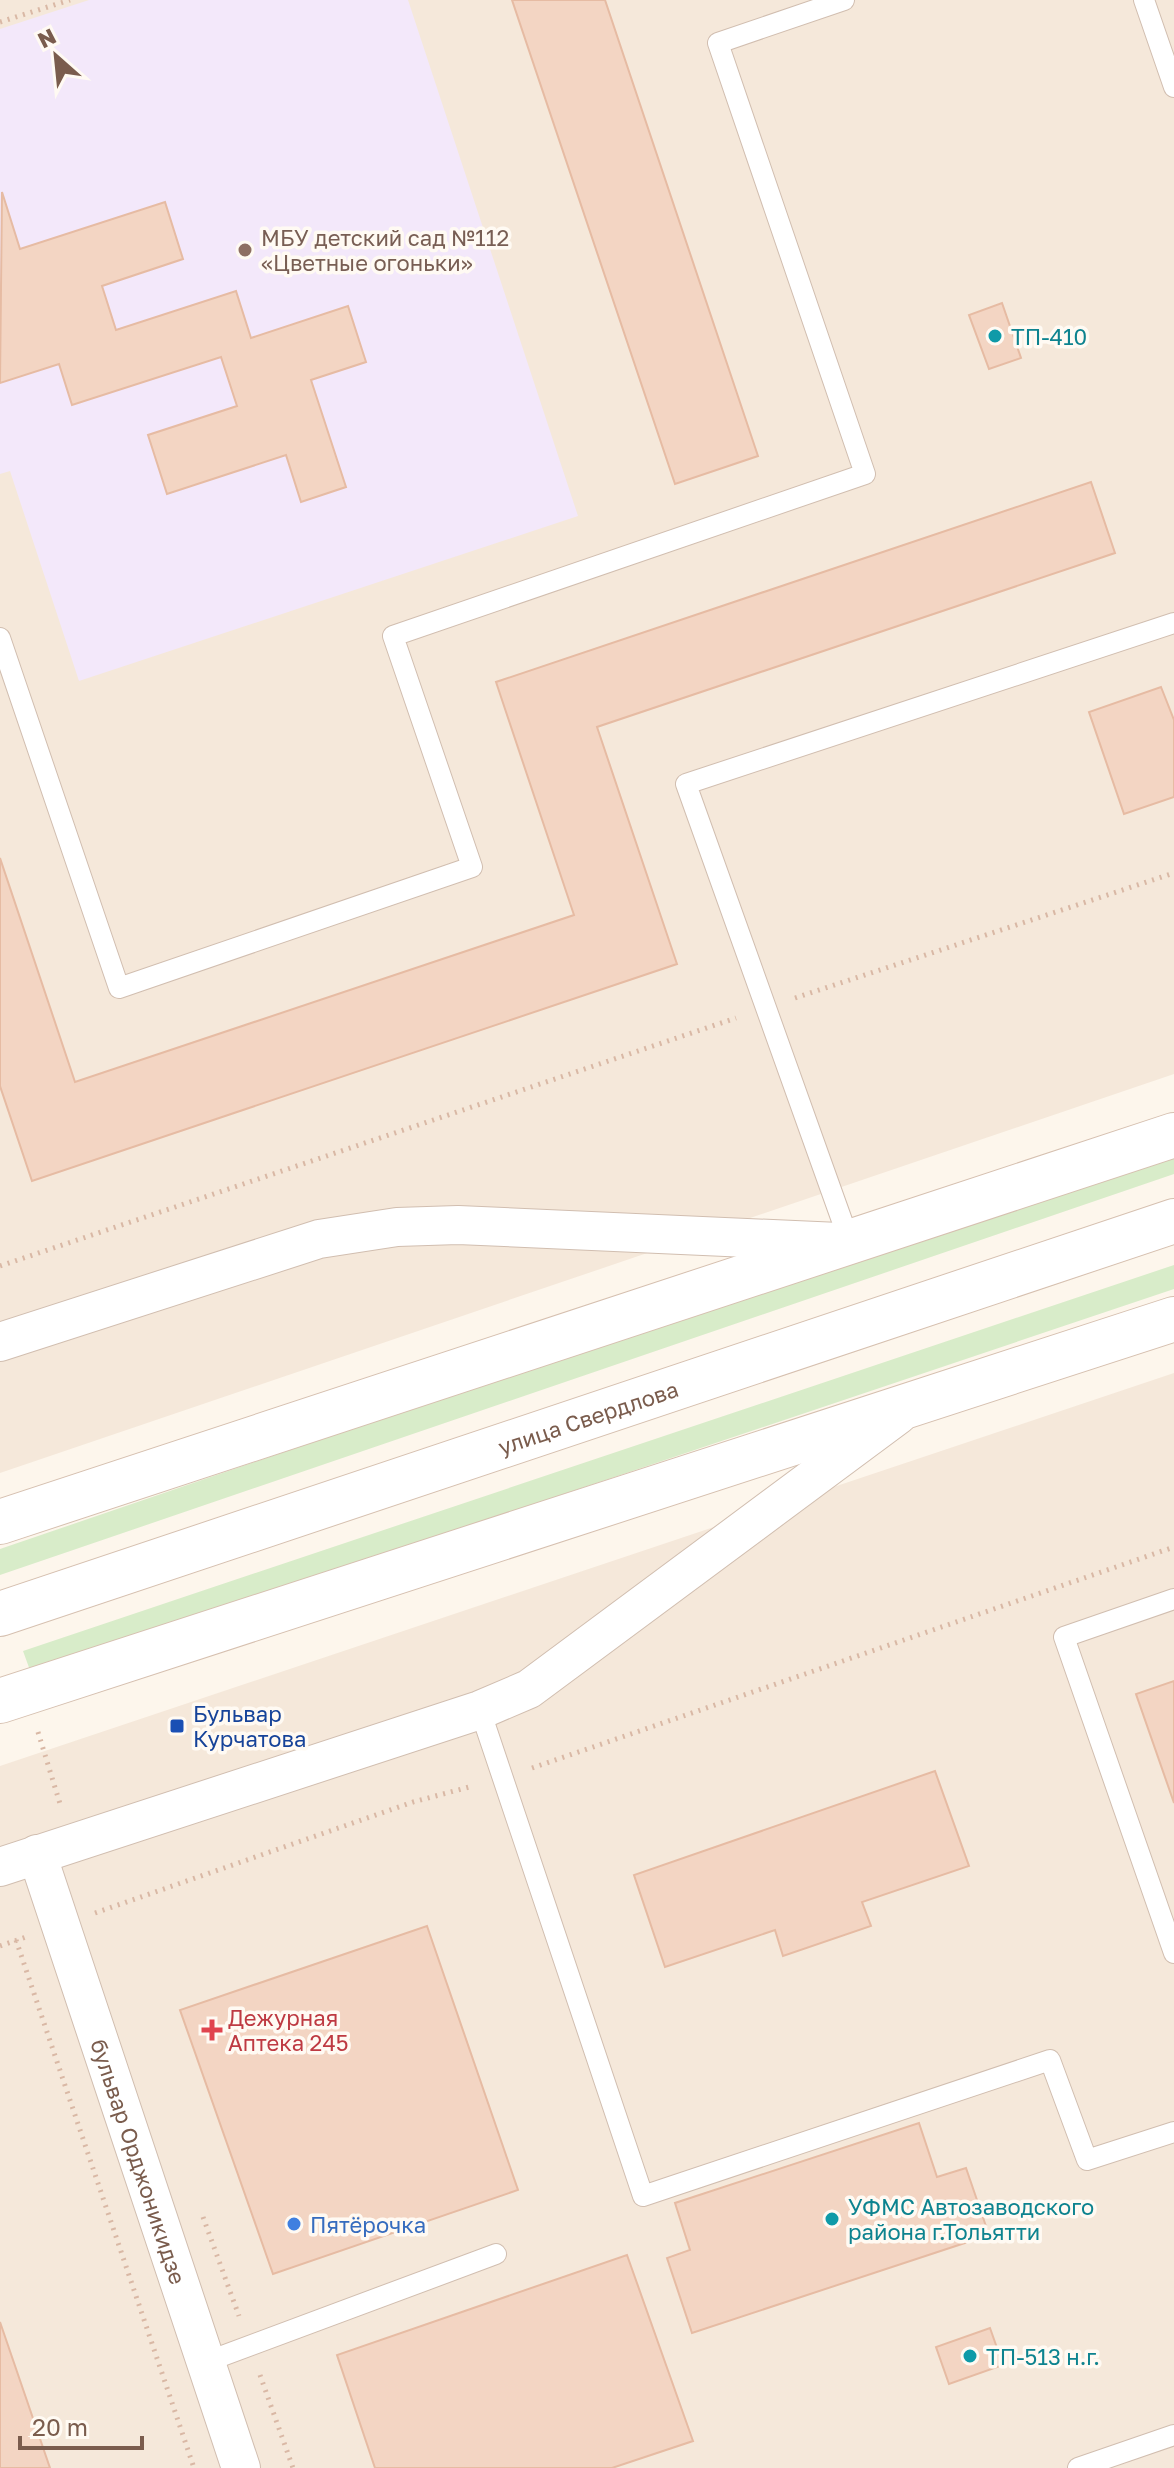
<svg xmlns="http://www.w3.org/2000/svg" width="1174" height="2468" viewBox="0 0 1174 2468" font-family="'Golos Text',sans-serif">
<rect width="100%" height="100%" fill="#fdf6ec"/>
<path fill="#f5e8da" d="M0,0h1174v1074l-1174,399z
M1174,1373v1095h-1174v-702z"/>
<path fill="#f3e8fa" d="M89,0h319l170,516 -499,165 -69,-210 -10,3v-445z"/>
<path fill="#d8ecc9" d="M1174,1148v26l-1174,401v-26z
M1174,1265v24l-1143,384 -8,-22z"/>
<path fill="#f3d5c3" stroke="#e6bba3" stroke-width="2" d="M512,0h93l153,456 -83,28z
M2,192l18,57 145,-47 18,57 -81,27 14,44 120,-39 15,47 97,-32 18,56 -55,18 35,107 -45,15 -15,-47 -119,39 -19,-59 89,-29 -16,-49 -149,48 -13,-41 -59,19z
M1002,303l19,55 -32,11 -20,-54z
M1091,482l24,71 -518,174 80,237 -645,217 -32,-95v-228l75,224 499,-167 -78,-233z
M1161,687l13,33v77l-50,17 -35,-102z
M1174,1681v122l-38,-109z
M935,1771l34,95 -107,36 9,24 -88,30 -8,-26 -110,37 -31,-92z
M427,1926l91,264 -245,84 -93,-264z
M919,2123l18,54 29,-9 23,67 -297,98 -25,-75 23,-8 -15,-47z
M627,2255l66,186 -81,27h-237l-38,-113z
M0,2322l50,146h-50z
M990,2328l13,37 -54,19 -13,-37z"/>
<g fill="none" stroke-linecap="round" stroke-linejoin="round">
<g stroke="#d1beb0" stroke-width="22">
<path id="lane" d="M1144,0l30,87
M0,638l119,350 353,-121 -79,-231 472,-162 -147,-431 126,-43
M850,1243l-164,-459 488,-161
M1174,1599l-110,38 110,316
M480,1710l163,486 407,-136 37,100 87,-28
M206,2362l290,-108
M1078,2468l96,-33"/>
</g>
<g stroke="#d1beb0" stroke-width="40">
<g id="street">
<path d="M0,1342l319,-103 78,-12 61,-2 381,17"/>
<path id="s1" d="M37,1854l204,614"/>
<path d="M0,1867l480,-157 49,-21 369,-274"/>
</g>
</g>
<g stroke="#d6c0b0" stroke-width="46">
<g id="secondary">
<path d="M0,1522l1174,-387"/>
<path id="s2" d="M0,1614l1174,-393"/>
<path d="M0,1701l1174,-382"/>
</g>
</g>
<path stroke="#d9b8a5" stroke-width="5" stroke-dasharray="2 6" stroke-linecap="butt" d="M0,22l70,-22
M795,998l379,-125
M0,1266l736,-248
M38,1732l23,75
M532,1768l642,-221
M95,1913l318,-111 60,-16
M16,1940l178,528
M0,1946l26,-9
M203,2217l36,99
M260,2375l33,93"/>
<use href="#lane" stroke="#fff" stroke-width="20"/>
<use href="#street" stroke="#fff" stroke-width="38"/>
<use href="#secondary" stroke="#fff" stroke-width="44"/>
</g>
<circle fill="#8d6e63" stroke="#fffaf3" stroke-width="3" cx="245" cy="250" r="8"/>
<g fill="#0f9aa8" stroke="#fffaf3" stroke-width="3">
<circle cx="995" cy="336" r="8"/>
<circle cx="832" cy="2219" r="8"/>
<circle cx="970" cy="2356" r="8"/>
</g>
<rect fill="#1a4fb4" stroke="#fffaf3" stroke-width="3" x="169" y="1718" width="16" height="16" rx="4"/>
<path fill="#e0444e" stroke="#fffaf3" stroke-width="3" d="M208 2018h8v8h8v8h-8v8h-8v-8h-8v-8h8z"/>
<circle fill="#3f7fe0" stroke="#fffaf3" stroke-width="3" cx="294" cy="2224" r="8"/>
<g text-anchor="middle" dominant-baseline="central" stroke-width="7" stroke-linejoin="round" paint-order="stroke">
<g font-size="22" fill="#785e54" stroke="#fffaf3" text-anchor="start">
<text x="261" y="237">МБУ детский сад №112<tspan x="261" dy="25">«Цветные огоньки»</tspan></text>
</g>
<g font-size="22" fill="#0d838f" stroke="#fffaf3" text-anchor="start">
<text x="1011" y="336">ТП-410</text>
<text x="848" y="2206">УФМС Автозаводского<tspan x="848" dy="25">района г.Тольятти</tspan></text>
<text x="986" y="2356">ТП-513 н.г.</text>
</g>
<g font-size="22" fill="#7a5c4d" stroke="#fffaf3">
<text stroke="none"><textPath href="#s2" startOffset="620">улица Свердлова</textPath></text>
<text stroke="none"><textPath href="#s1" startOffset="324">бульвар Орджоникидзе</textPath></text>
</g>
<g font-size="22" fill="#164399" stroke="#fffaf3" text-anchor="start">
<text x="193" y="1713">Бульвар<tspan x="193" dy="25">Курчатова</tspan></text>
</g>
<g font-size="22" fill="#be3a42" stroke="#fffaf3" text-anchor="start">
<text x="228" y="2017">Дежурная<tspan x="228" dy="25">Аптека 245</tspan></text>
</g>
<g font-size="22" fill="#366cbe" stroke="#fffaf3" text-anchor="start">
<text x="310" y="2224">Пятёрочка</text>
</g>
</g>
<g transform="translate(56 56) rotate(333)" stroke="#fffaf3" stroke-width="6" paint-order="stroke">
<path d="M0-6L14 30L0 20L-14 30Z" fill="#7a5c4d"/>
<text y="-12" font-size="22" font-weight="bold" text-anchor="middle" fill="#7a5c4d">N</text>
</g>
<path d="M20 2436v12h122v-12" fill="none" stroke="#7a5c4d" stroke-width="4"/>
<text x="32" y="2436" font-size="24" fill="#7a5c4d" stroke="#fffaf3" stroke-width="6" paint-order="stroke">20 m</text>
</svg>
